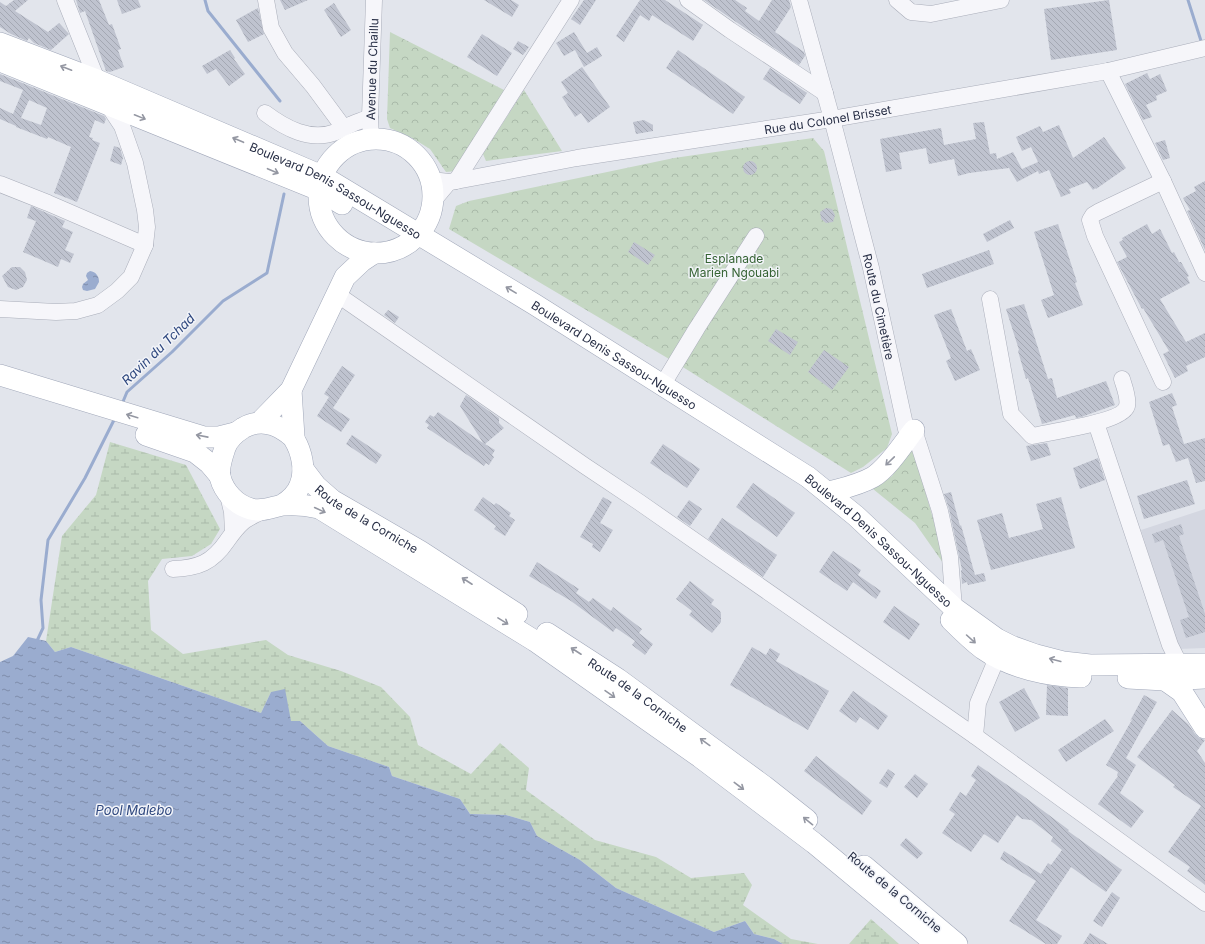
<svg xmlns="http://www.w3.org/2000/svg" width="1205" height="944" viewBox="0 0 1205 944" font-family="Inter,sans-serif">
<defs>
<pattern id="wetland-marsh" width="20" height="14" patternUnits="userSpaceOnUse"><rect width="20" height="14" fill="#c5d7c3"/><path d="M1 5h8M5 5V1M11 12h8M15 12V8" fill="none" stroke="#a9b9a9"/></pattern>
<pattern id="park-crowns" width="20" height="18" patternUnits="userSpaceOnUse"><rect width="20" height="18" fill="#c5d7c3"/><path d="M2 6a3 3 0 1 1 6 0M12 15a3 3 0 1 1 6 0" fill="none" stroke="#a9b9a9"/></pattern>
<pattern id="water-ripples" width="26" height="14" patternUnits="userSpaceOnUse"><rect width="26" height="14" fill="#9aaccf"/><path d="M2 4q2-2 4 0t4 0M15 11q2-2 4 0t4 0" fill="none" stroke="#7e8caa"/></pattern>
<pattern id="building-back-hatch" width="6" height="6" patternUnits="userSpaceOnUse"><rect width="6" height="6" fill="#bfc3cf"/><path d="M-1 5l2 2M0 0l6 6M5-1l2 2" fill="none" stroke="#a4a8b3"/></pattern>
</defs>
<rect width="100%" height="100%" fill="#e2e5ec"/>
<path fill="#d4d7e1" d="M1205,509v139l-27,1 -37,-119z"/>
<path fill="url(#wetland-marsh)" d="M110,442l76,23 34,64 -9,15 -19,12 -30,3 -14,22 3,49 32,24 83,-14 22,15 53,16 40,16 29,30 8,28 53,29 29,-31 29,25 -3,22 69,50 61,17 35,21 53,-5 8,12 -9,20 48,34 27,5h-35l-9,-5 -20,-5 -9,-13 -31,11 -98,-44 -36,-28 -43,-24 -7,-14 -24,-7 -36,-1 -10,-15 -68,-23 -3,-9 -61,-21 -28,-25h-9l-20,-29 -10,21 -190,-66 -16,5 -9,-11 16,-105 34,-41z
M871,919l28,25h-50z"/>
<path fill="url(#park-crowns)" d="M390,32l116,59 -49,80 -11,1 -16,-23 -18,-11 -22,-10 -3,-9z
M524,90l38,61 -76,10 -3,-7z
M813,138l11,13 68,283 -5,14 -24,19 -12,6 -165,-104 -237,-140 7,-23 13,-5 205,-43z
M912,446l36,124 -33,-47 -42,-34 19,-13z"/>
<path fill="url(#water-ripples)" d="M90,271c6,1 9,5 9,11l-4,7 -8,2 -4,-1 -1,-3 1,-3 5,-4 -2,-4 1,-3z
M28,637l18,4 9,11 16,-5 190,66 10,-21 14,-3 6,32h9l28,25 61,21 3,9 68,23 10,15 36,1 24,7 7,14 43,24 36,28 98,44 31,-11 9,13 20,5 9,5h-783v-282l13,-6z"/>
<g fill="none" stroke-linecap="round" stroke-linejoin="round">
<path stroke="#9aaccf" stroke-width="3" d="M205,0l3,11 72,90
M1188,0l14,44
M122,404l5,-12 45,-40 51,-51 44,-28 17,-79
M36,643l7,-15 -2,-28 7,-60 37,-62 30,-60"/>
</g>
<path fill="url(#building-back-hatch)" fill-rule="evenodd" d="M14,0h14l-13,11 33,21 11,-9 10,11 -18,16 -17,-7 -5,-5 -2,3 -16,-7 -11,-7v-25l6,4z
M76,0h23l10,25 3,-1 9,25 -3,1 6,17 -14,5 -4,-1 -21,-60 -5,2z
M117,0h21l3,7 -19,7z
M280,0h28l-23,10z
M484,0h27l8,5 -7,12z
M584,0h12l-16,25 -9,-6z
M640,0h25l38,25 -10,16 -41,-26 -3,6 -9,-6 -16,27 -8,-6z
M704,0h31l12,8 -2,3 14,10 13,-21h17l2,7 -16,25 29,20 1,4 -6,9z
M1109,0l8,50 -66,10 -7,-51z
M334,3l17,27 -10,7 -17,-27z
M258,8l6,26 -16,8 -12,-22z
M574,32l13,21 10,-6 5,9 -18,11 -9,-17 -11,6 -8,-13z
M482,34l30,19 -15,23 -30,-19z
M518,41l11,6 -6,8 -10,-6z
M230,50l5,8 -1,1 11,15 -16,12 -13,-17 -9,5 -5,-8z
M678,50l67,47 -12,17 -67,-46z
M582,67l28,40 -22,16 -7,-10 -6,4 -13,-20 6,-4 -7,-11z
M770,68l37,25 -7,11 -37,-25z
M1147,73l3,6 10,-5 7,17 -11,5 1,4 -11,5 6,12 -9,3 -18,-36z
M0,74l104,42 2,3 -2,5 -9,-4 -6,17 4,1 -1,2 8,3 -23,59 -23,-9 17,-46 -23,-10 -1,2 -31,-12v-1l-16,-7v-11l13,6 10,-24 -23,-9zM29,100l18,8 -6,17 -20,-7z
M644,120l9,5v6l-17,3 -3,-12z
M984,122l6,32 6,-1 1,6 16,-7 9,17 16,-7 -7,-15 -9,4 -6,-14 24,-11 3,6 16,-7 14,33 31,-21 22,31 -30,21 -1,-1 -2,2 -6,-8 -18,7 2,4 -10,4 -12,-27 -10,4 -1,-3 -21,11 -8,-14 -40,5 -11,3 -4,-17 -25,5 -3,-16 -27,5 3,16 -16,3 -6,-33 61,-11 3,17 32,-6 -3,-16z
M1165,140l5,18 -7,2 -8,-17z
M114,146l6,2 3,10 -2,7 -11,-4z
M743 168a7 7 0 1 1 14 0a7 7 0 1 1-14 0Z
M1205,181v69l-18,-39 3,-1 -7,-12 13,-7 -2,-4z
M31,206l34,15 -3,6 11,5 -8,18 9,4 -4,9 -9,-4 -3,8 -35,-15 13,-31 -9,-3z
M826,208l6,1 3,6 -2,7 -7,1 -5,-4 -1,-7z
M1010,220l4,8 -27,14 -4,-8z
M1058,224l19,58 -2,1 8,22 -35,13 -7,-18 13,-5 -20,-63z
M1147,224l5,10 8,-5 12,24 2,-1 5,10h2l8,14 -2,1 3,6 -30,16 26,43 19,-9v24l-19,9 2,5 -13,7 -12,-24 6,-3 -26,-43 -1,1 -25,-47 10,-5 -8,-15 4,-2 -1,-2z
M634,242l21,13 -7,10 -20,-13z
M989,250l5,14 -67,24 -5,-14z
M12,267h8l5,5 2,8 -4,7 -7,3 -8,-3 -6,-11z
M1024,304l24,75 4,-1 5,20 49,-17 9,24 -34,12 -5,1 -1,-3 -33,9 -14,-46 -2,1 -8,-28 1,-1 -13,-41z
M951,309l16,42 4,-2 9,21 -25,11 -9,-20 5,-3 -17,-43z
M388,310l11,7 -4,6 -11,-8z
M776,329l22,13 -8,13 -22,-14z
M824,350l25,17 -17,23 -24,-18z
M342,366l13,9 -22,33 17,11 -9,13 -24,-16 12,-19 -5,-3z
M1172,393l5,12 -5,2 12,37 21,-6v43l-9,2 -8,-25 -12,4 -7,-18 -6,2 -14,-44z
M466,395l33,23v5l5,5 -19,16 10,6 -3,5 2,2 -5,8 -3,-2 -2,3 -57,-38 2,-3 -4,-3 5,-7 4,2 4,-5 45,31 -23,-37z
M352,435l30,20 -6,9 -30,-20z
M1047,443l4,12 -20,6 -5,-15z
M663,444l37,25 -13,19 -37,-25z
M1098,458l7,22 -25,9 -7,-21z
M1187,480l8,24 -51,15 -7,-23z
M753,483l42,30 -18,24 -41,-30z
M951,492l9,34 1,-1 14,50 9,-2 2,8 -18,4 -1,-3 -5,2 -1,-14h1l-13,-61 -5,-15z
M483,497l11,8 2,-2 15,10 -2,3 6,4 -10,16 -11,-7 2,-3 -22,-16z
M603,497l9,5 -12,21 13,7 -13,22 -8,-5 1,-3 -13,-7z
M1061,497l14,51 -84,22 -14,-50 25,-7 7,25 34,-9 -7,-25z
M689,500l13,9 -12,17 -13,-9z
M722,518l55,37 -14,22 -55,-38z
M1181,524l3,10 -5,2 26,78v18l-19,6 -6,-18 9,-3 -26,-77 -8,3 -3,-9z
M833,551l28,19 -3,5 23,16 -5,8 -23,-17 -6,9 -28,-19z
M537,562l42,27 -3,4 13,9 4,-4 18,13 2,-4 29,22 -3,4 14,11 -8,11 -13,-10 3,-4 -19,-13 -3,4 -42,-31 -42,-25z
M690,581l24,19 -3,4 9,7 1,3v8l-9,11 -23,-18 3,-4 -16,-12z
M894,606l26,18 -11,16 -26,-18z
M752,647l14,8 4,-7 10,6 -4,7 53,30 -21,39 -78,-45z
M1047,685l21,3v28l-22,-1z
M1024,688l16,30 -25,14 -16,-30z
M853,691l35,25 -10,14 -18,-13 -4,6 -17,-12z
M1144,695l13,7 -31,56 10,7 -16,28 24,18 -13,17 -33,-24 20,-28 -1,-1 1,-3 -12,-7 27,-47 -3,3z
M1172,710l16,14 7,10 4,4 6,2 -8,11 8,12v122l-18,-14 3,-4 -22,-15 33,-46 -28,-19 2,-2 -38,-28z
M1105,719l9,12 -48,31 -8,-12z
M816,756l56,45 -10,14 -58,-44z
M978,765l44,30 47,35 -1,1 54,39 -16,22 -35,-25 -35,53 26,16 -5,8h-11l-37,-23 27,-40 -36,-22 4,-8 37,23 7,-11 3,2 11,-15 -11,-9 2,-4 -22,-17 -9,-1 -5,-4 -19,28 -14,-9 -13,18 -29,-19 13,-19 -6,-4 11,-18 6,4 10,-16 -5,-4z
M888,769l7,5 -8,14 -8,-5z
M915,774l13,10 -11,14 -13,-11z
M906,838l17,15 -6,6 -17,-14z
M1112,892l8,6 -18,29 -9,-6z
M1090,933l18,11h-25z"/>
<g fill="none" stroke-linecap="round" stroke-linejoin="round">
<g stroke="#aaaeba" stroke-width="17">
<g id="minor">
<path d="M266,0l5,28 14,25 28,33 31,42"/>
<path d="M688,0l42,30 95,63"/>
<path id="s1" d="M799,0l33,119 39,149 35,161 8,1 26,81 10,46 4,51"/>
<path d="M897,0l14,12 20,2 70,-14"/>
<path d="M1108,71l55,110 42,92"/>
<path d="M265,113c20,15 45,29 71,19 5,-2 9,-5 14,-7 6,-3 14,-5 20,-8"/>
<path id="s2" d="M371,139l-1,-22 4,-117"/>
<path id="s3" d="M431,180l18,2 7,-1 121,-23 255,-39 276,-48 97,-23"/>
<path d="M456,181l115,-181"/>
<path d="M1163,181l-65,31 -5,3 -3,5 5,16 68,146"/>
<path d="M0,184l48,19 97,42"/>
<path d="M433,201l16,-19"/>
<path d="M338,295l247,171 54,36 336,234 230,167"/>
<path d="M990,299l21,115 21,22c17,-4 91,-14 95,-30 2,-8 -3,-20 -5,-27"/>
<path d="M0,309l56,3 20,-1 22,-6 19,-14 14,-14 14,-32 2,-18 -2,-17 -10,-47 -13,-37 -14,-21 -11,-25 -32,-80"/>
<path d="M663,384l34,-56 59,-92"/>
<path d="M1096,423l74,222 10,20"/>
<path d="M227,491l5,21 1,20"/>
<path d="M173,569c25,-1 39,-6 54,-28 5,-7 9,-13 16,-19 6,-5 15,-8 21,-12"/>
<path d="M975,736l3,-33 16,-38 -2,-10 3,-9"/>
</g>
</g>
<g stroke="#a0a7b9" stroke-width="22">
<g id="major">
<path id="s4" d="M0,43l97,37 225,96 212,128 274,173 48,39 98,92 43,31 14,7 25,9 27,7 27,3 115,-1"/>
<path d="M0,61l319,129 23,14"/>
<circle cx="376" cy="196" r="57"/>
<path d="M0,375l204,62h15l16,-4"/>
<path d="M291,390l3,47"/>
<path d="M260,422l31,-32 54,-113 17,-16 12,-8"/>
<path d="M146,435l49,17 14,11 11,13"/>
<path id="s5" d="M303,469l13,17 16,14 88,51 97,63"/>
<path d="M829,492c15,-4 30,-7 44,-15 15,-9 30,-33 41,-47"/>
<path d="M282,505c8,-5 15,-11 18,-20 6,-14 2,-33 -6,-46 -2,-3 -6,-6 -9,-8 -13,-9 -28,-11 -42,-3 -8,5 -15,11 -18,20 -3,9 -7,20 -5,29 4,15 16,28 31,32 12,3 21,-2 32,-4 13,-1 24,0 36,3l216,133 165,116 114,86 122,101"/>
<path d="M951,620c10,10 20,20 32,29 27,19 66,27 98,28"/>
<path id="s6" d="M547,633l71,46 146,107 43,34"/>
<path d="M1163,675l2,5 17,12 23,36"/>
<path d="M1128,678l37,2 40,-2"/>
<path d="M864,866l93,78"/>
</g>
</g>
<use href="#minor" stroke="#f6f6fa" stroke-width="16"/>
<use href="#major" stroke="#fff" stroke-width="21"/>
</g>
<defs><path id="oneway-shaft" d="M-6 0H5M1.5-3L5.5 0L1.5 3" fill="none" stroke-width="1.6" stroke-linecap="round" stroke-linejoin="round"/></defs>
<g stroke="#9497a2">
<use href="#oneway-shaft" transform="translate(66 68) rotate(-159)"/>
<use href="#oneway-shaft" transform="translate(140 117) rotate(22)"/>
<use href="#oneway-shaft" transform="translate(238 140) rotate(-157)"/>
<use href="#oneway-shaft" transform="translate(273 171) rotate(23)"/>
<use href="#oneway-shaft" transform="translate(511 290) rotate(-149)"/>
<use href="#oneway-shaft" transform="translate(132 416) rotate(-163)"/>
<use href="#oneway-shaft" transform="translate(202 436) rotate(-169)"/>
<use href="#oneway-shaft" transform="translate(890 461) rotate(136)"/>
<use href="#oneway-shaft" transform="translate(320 510) rotate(25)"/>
<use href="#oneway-shaft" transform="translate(467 581) rotate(-147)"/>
<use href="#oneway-shaft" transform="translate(503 621) rotate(32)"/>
<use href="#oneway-shaft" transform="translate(971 639) rotate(42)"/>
<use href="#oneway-shaft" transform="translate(576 651) rotate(-147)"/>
<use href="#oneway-shaft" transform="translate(1055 660) rotate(-165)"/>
<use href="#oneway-shaft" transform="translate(610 694) rotate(35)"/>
<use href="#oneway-shaft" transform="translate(705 742) rotate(-144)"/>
<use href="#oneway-shaft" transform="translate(739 786) rotate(37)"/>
<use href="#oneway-shaft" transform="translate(808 821) rotate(-141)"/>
</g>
<g text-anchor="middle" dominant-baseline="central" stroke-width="3" stroke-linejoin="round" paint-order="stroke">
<g font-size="12" fill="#282f46" stroke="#f2f4f9">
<text stroke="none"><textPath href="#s2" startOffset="70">Avenue du Chaillu</textPath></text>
<text stroke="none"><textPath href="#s3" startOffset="402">Rue du Colonel Brisset</textPath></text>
<text stroke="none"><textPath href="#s4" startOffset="367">Boulevard Denis Sassou-Nguesso</textPath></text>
<text stroke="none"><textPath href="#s1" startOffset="317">Route du Cimetière</textPath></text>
<text stroke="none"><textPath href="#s4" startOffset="691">Boulevard Denis Sassou-Nguesso</textPath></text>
<text stroke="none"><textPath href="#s5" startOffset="82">Route de la Corniche</textPath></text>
<text stroke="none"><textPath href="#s4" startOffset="1015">Boulevard Denis Sassou-Nguesso</textPath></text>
<text stroke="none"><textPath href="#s6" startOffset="110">Route de la Corniche</textPath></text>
<text transform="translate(895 892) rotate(40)">Route de la Corniche</text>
</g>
<g font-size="12" fill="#366334" stroke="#f2f4f9">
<text x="734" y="258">Esplanade<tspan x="734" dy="14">Marien Ngouabi</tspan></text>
</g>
<g font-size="13" font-style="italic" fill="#2e477e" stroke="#f2f4f9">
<text transform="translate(158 349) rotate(-44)">Ravin du Tchad</text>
<text x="134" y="810">Pool Malebo</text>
</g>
</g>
</svg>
